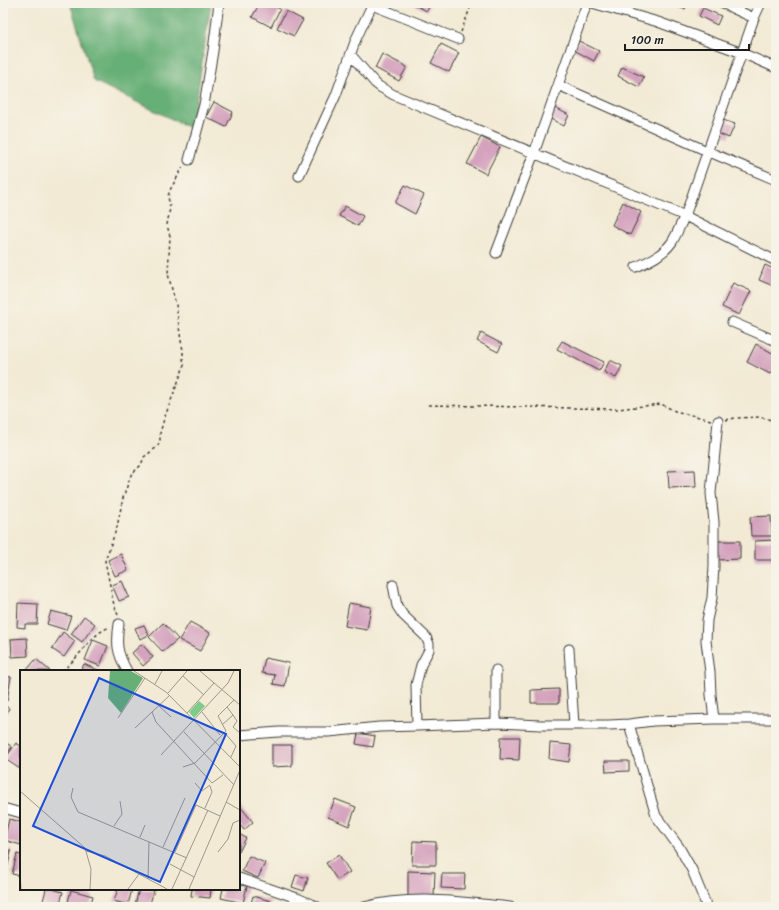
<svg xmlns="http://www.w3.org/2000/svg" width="779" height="910" viewBox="0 0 779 910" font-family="Sriracha,sans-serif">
<rect width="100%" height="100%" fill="#f7f3e8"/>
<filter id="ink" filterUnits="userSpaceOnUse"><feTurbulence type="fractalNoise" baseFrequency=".025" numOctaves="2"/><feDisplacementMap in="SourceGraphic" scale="8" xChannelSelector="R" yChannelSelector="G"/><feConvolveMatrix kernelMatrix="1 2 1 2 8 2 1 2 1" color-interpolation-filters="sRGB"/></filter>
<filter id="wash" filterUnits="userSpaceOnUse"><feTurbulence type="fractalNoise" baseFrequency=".012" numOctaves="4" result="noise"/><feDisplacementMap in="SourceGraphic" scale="16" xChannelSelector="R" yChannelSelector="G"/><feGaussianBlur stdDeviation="0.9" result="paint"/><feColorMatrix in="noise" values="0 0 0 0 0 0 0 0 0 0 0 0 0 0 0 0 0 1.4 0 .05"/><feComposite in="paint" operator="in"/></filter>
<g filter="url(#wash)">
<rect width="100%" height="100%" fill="#f2ead4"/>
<path fill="#66af76" stroke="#416649" d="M70,3h141l-19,126 -98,-48z"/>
<g id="blocks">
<path fill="#d4a2bd" d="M260,3h9l11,6 -9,18 -19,-10z
M410,3h21l-4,8z
M670,3h17l-2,6 -15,-4z
M703,8l18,8 -4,9 -18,-9z
M286,11l17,9 -9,16 -17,-8z
M579,41l20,10 -5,10 -20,-11z
M441,44l18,9 -10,19 -18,-9z
M382,54l25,13 -8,14 -24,-13z
M622,67l22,10 -5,10 -21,-11z
M214,102l19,10 -7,15 -20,-10z
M555,108l14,7 -5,11 -15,-8z
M723,120l12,4 -6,14 -12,-5z
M481,137l19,10 -14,27 -19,-10z
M405,185l19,10 -9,19 -20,-11z
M623,202l18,10 -11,23 -18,-10z
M345,206l18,10 -5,10 -19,-10z
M765,265l11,5v17l-17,-7z
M733,283l18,8 -12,24 -17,-8z
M481,333l21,11 -4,8 -21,-11z
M562,341l42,21 -5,9 -42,-22z
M756,344l20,11v7l-6,12 -23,-12z
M610,360l12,6 -6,12 -12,-6z
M695,470l1,17 -27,1 -1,-17z
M771,516l1,20h-21l-1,-19z
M775,540v20h-20v-19z
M716,541h24v18l-23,1z
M121,554l7,16 -13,6 -7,-16z
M122,581l7,16 -10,4 -7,-16z
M18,603l20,1 -1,20h-12v4l-8,-1z
M349,603l22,4 -4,23 -22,-4z
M51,611l20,5 -5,14 -19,-6z
M84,616l11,8 -13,18 -11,-8z
M190,622l20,11 -10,18 -21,-11z
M163,623l15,16 -15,13 -14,-15z
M144,625l5,10 -9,4 -5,-11z
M63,632l12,9 -11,16 -12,-8z
M27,638l1,18 -16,1 -1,-18z
M93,640l15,6 -8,20 -15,-6z
M142,644l11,13 -10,9 -11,-13z
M265,658l24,5 -4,23 -12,-2 2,-9 -13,-2z
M36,659l14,12h-24z
M84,664l16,7h-19z
M3,676l8,1 -4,24 -4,-1z
M559,689v14h-28v-13z
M3,705l6,3 -6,14z
M358,733l17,3 -2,11 -17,-3z
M501,737h19l-1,23 -19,-1z
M4,741l8,6 -9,12v-16z
M16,743l5,3 -1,23 -15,-10z
M550,743l21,2 -2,17 -20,-3z
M272,745h20v21l-20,1z
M605,761h24v10l-23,1z
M335,799l21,8 -7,19 -21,-9z
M239,805l14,17 -9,8 -5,-6z
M9,819l12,3v23l-17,-5z
M239,834l7,4 -7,14z
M413,841l23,1v23h-24z
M3,849l8,2 -7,32h-1z
M17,854l4,1v21l-9,-2z
M339,855l11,17 -13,8 -11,-17z
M249,856l16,7 -7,15 -16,-7z
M408,871l27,1 -1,24h-26z
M442,874h23l-1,15 -23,-1z
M296,875l12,3 -4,13 -12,-4z
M239,884l8,2 -4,17 -22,-5 2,-9h16z
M46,889h6l11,3 -4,15h-8l-9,-2z
M118,889h14l-4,16 -14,-4z
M139,889l15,1 -5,17h-6l-8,-2z
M192,889h19l-1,9 -19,-2z
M71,890l22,6 -3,11h-20l-3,-1z
M253,896l18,5 -2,6h-19z"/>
</g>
</g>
<g filter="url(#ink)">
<use href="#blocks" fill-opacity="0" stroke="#3c3b38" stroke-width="1"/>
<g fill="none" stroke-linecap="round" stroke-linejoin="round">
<g stroke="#3c3b38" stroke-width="11">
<path id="minor" d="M592,3l66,19 84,31 34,15
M723,3l9,5 22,10
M372,5l86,34
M351,55l24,28 5,4 14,8 291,121 91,45
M558,85l149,66 69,29
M189,160l15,-55 9,-54 6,-48
M299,176l37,-81 20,-56 17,-36
M496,253l38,-100 53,-150
M636,267c13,-6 27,-12 36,-25 5,-8 8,-17 13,-26l69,-198 7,-15
M732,322l44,19
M393,585l4,21 6,9 23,22 3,7v6l-8,15 -5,20 1,41
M119,624c-3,20 -2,29 8,47
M569,649l5,76
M714,719l-3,-24 -1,-23 -4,-31 1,-21 5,-22 2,-32v-44l-3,-29 7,-72
M496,723v-53
M629,724l27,92 12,16 11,15 13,23 13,32 1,5
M239,735l40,-3h50l50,-5 38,-1 79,-3 45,2h68l20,-1 24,-3 61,-2h62
M3,808l18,5
M239,878l58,20 21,9
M364,907c50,-13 96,-5 146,0
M605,907h2"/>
</g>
<path stroke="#3c3b38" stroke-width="1.5" stroke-dasharray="3 3" stroke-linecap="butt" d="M461,32l11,-29
M429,405l189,4 43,-5 14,7 36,9
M726,420l9,-2 24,-1 17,4
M118,615l-4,-10 -9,-44 12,-34 6,-29 8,-23 10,-10 3,-8 13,-10 3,-5v-9l4,-14 20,-53 -1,-8v-8l-2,-9 -5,-36 -8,-31 2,-38 -3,-11 3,-17 -2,-12 2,-6 13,-23
M62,671c3,-3 6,-5 9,-8 13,-13 22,-30 39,-36"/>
<use href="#minor" stroke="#fff" stroke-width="9"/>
</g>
</g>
<g transform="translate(20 670)">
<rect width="220" height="220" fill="#f2ead4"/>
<path d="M179,31l6,5 -11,12 -5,-6z" fill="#7ecb8a"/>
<path d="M90,1h21l12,7 -22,35 -13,-15z" fill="#66af76"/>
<path fill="none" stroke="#9c988a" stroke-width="1" d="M114,1l32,21 74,75M180,1l40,34M163,6l21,19M135,14l7,-13M148,23l19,-22M139,36l12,11M132,42l4,10 56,61 11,-8M182,42l18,23M167,43l27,-30M213,45l4,6 -4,6 7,6M98,48l27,-40M203,54l10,-9 -6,-8M115,58l35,-33M164,62l50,53M204,62l12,14 -5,11M141,85l67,-72 6,-12M163,97l12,-4 31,-32 -8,-15 16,-16M175,113l7,8 8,-6M53,118l-2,9 7,15 109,46M0,121l65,57 6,21 -1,20M206,132l14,8M185,138l7,-16 -2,-6M94,156l8,-12 -2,-13M120,167l5,-12M143,177l22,-49M66,181l19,5 62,33M155,182l21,-47 24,11M198,182l10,-13 5,-16 7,-3M150,194l24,13M0,198l1,21M128,209l1,-37M108,219l11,-15M152,219l36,-79M169,219l51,-119"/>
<path fill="#1d4ed8" fill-opacity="0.15" stroke="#1d4ed8" stroke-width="2" d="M79,8l127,56 -66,148 -127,-56z"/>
<rect width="220" height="220" fill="none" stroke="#1c1c1c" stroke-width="2"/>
</g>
<rect width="779" height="910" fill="none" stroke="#f7f3e8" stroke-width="16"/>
<path d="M625 44v6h124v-6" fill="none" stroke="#1c1c1c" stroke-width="2"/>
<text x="631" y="44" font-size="12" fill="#1c1c1c" stroke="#f7f3e8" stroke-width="3" paint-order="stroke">100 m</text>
</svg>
